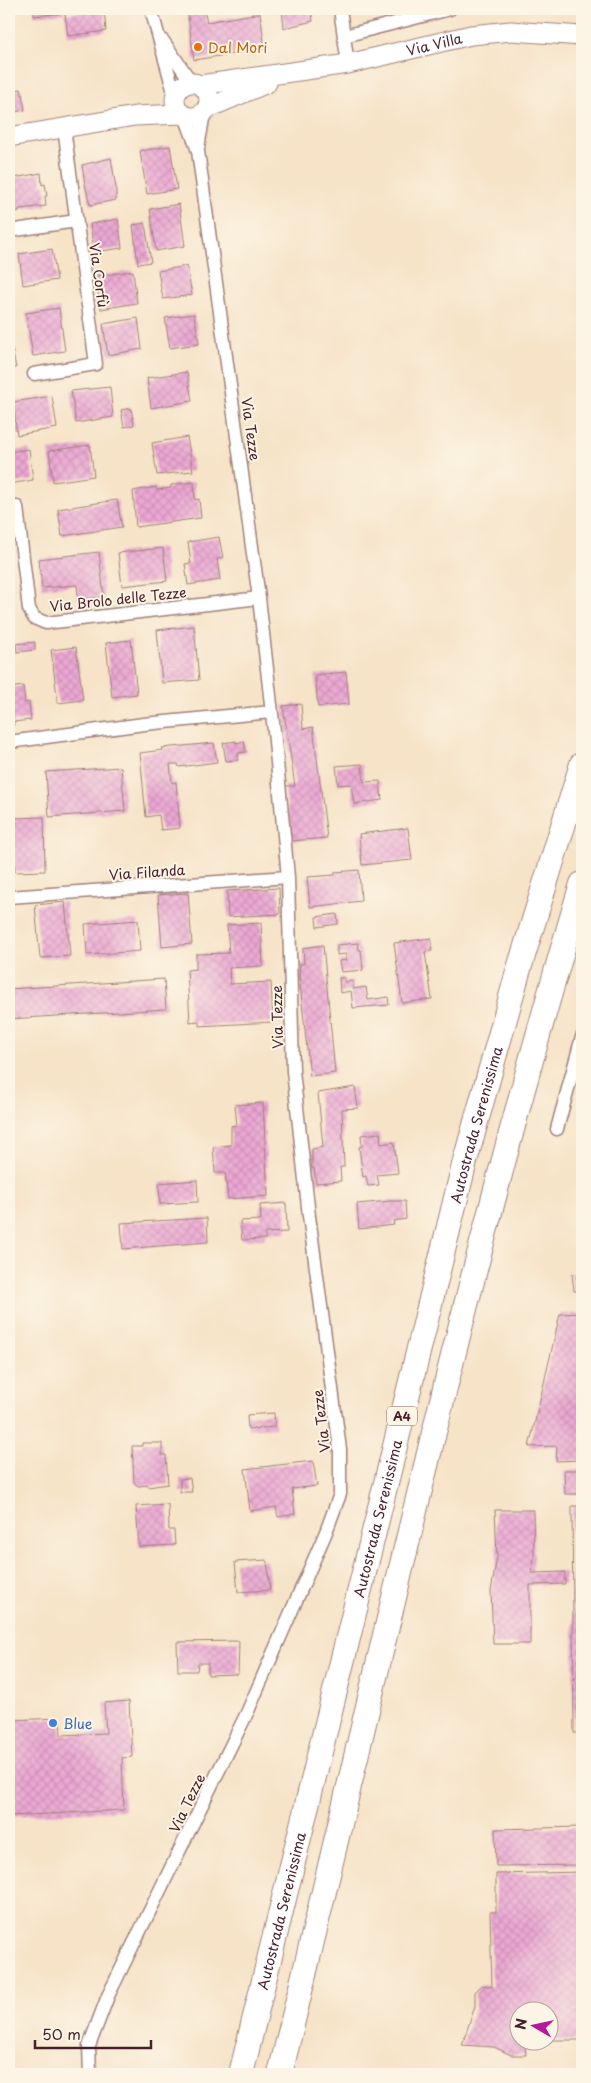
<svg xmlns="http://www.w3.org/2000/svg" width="591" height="2083" viewBox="0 0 591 2083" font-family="'Playpen Sans',sans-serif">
<defs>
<pattern id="building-cross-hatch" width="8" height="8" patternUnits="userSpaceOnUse" patternTransform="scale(1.25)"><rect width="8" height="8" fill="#eba7d3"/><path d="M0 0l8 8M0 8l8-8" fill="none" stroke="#cb8fb5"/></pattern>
</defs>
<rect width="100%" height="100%" fill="#fcf5e5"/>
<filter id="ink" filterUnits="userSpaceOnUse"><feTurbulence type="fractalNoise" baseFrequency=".02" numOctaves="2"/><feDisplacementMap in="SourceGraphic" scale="10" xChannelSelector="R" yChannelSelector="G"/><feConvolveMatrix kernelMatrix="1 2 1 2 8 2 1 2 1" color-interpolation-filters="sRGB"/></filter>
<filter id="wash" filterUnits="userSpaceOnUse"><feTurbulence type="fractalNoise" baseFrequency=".0096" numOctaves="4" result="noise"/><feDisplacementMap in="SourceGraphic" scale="20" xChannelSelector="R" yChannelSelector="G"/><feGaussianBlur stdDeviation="1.12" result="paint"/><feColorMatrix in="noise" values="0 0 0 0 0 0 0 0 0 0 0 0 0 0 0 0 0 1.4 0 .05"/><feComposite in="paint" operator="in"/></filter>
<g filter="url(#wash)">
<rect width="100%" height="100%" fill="#f6e3c8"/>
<g id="blocks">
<path fill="url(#building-cross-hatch)" d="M34,9h30l1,4 -31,3z
M104,9l2,22 -38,5 -3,-22z
M187,9h23l-6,2 3,11 53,-9 5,36 -71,11z
M282,9h29l2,12 -29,7z
M346,9h24v1l-23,3z
M21,89l4,21 -16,3v-22z
M170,146l7,43 -30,5 -7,-43z
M111,158l5,30v12l-26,5 -5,-21 -3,-19z
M41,173l1,12 3,-1 2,12h-2l1,10 -27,3v2l-10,2v-37h5v2z
M179,204l6,42 -29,5 -6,-42z
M118,219l4,29 -28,4 -4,-28z
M145,223l6,39 -13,2 -5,-39z
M52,249l5,31 -34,5 -4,-31z
M187,266l5,29 -29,4 -5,-28z
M133,271l4,32 -36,6 -5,-33z
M59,308l6,43 -32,5 -7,-43z
M194,314l5,30 -29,4 -5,-30z
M138,318l4,31 -34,6 -5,-31z
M9,334l7,34 -7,1z
M187,372l5,29 -41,7 -4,-30z
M110,387l3,30 -37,6 -5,-32z
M52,396l5,32 -40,7 -4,-33z
M131,408l3,17 -10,2 -3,-17z
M187,437l6,34 -36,4 -5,-32z
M90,445l4,31 -41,6 -4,-31z
M29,449l4,31 -24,4v-32z
M194,482l1,18 4,-1 2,19 -65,9 -3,-36 23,-4 1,3 14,-2v-3z
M117,500l5,27 -60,9 -4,-27z
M219,537l4,21 -6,1 3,21 -32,5 -3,-21 6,-1 -3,-21z
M163,548l4,33 -45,5 -4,-33z
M99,552l5,45 -26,2 -1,-14 -35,3 -3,-29z
M194,626l5,54 -37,3 -5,-53z
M131,640l6,54 -25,3 -6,-54z
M35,642v8l-18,2 -1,-8z
M76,647l7,53 -25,3 -7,-53z
M346,672l3,32 -31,3 -3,-32z
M23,686l2,17 4,-1 2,18 -18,2 1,3 -5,1v-38z
M301,704l2,25 10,-2 14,111 -36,3 -6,-55h10l-12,-80z
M236,741v2l8,-2 2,11 -8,1v7l-12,1 -3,-18z
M214,743l3,19 -38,5 -1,-3h-8l2,19 4,-1 4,46 -19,2 -2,-15 -13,2 -6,-64 23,-3 -1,-2z
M362,764l2,18 16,-1 2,19 -28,4 -3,-20 -13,1 -2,-19z
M121,767l4,44 -76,6 -3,-45z
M44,817l1,54 -30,1 -2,-54z
M408,828l4,32 -50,5 -3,-31z
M359,870l2,31 -51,6 -3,-30 28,-2v-3z
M279,888l1,26 -52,3 -1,-26z
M188,893l4,51 -30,3 -4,-52z
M65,902l5,54 -30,2 -5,-53z
M337,914l1,10 -21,3 -1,-10z
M138,920l2,31 -53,4 -2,-31z
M261,923l2,43 -34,2 1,16 41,-2 2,40 -74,4v-5l-9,1 -3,-52 9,-1v-15l33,-1 -2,-28z
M431,938l1,13 -7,1 7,47 -30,4 -8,-60z
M358,943l1,7h2l2,20 -22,2 -2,-11 7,-1v-6l-9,1v-10z
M323,945l12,128 -25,3 -11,-101 1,-11h4l-1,-16z
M339,978h6v4l8,-1v8l13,-2 2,13 20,-3 1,8 -36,3 -2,-17 -11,2z
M164,979l2,30 -157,10v-30z
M355,1087l3,21 -16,1 2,58h-4l1,14 -25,2 -2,-15h-2v-19l11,-2 -5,-54z
M263,1103l5,93 -40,3 -3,-26h-10l-2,-26 18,-2v-19l6,-1 -2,-20z
M380,1133l1,11 13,-2 4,31 -21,2 2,10 -11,1 -2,-10 -3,1 -4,-30 3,-1 -1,-11z
M197,1180l1,22 -38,2 -1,-21z
M391,1201h14l1,18 -13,2 1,4 -35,4 -2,-25z
M286,1203l1,29 -22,1v6l-23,1 -2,-19 21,-1 -1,-15z
M207,1218l1,24 -85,7 -2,-26z
M582,1273v18h-8l-2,-17z
M581,1313l1,147 -26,1 1,-15 -28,1 31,-133z
M274,1413l1,14 -27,2 -1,-14z
M142,1443h20v12h4l2,29 -20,3v-2l-10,1 -4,-4 -2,-36h10z
M313,1461l4,25 -25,3 3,25 -17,3 -2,-10 -26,4 -5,-42z
M564,1470h18v24h-17z
M190,1478l2,14h-12v-13z
M168,1504l1,26h5l1,15 -36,2 -3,-41z
M572,1506h10v227h-8z
M495,1510h38l1,48 -2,15 33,-1v12l-35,1v59h-37l-2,-53 6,-34z
M267,1560l3,30 -32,2 -3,-30z
M239,1641l-1,33 -30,1v-12h-10l-1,8h-19l-1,-29z
M129,1701l3,56 -10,1 2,52 -115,6v-96l51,-2 1,17 45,-2 -2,-30z
M582,1827v38l-86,1 -1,-37z
M582,1872v168h-34v-30h-30v30h6l2,15h-15l-17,-8 -32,-2 13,-39v-14l7,-7 10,2 -2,-75h6v-38z"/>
</g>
</g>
<g filter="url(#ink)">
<use href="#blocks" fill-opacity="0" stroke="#a0817a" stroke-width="1"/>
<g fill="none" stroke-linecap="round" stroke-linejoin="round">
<g stroke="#a0817a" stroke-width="15">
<path id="street" d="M151,9l24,87
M340,9l8,55
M344,36l106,-27
M163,41l29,42
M198,148l6,-35
M9,231l67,-10
M34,374l62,-10 -32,-236
M17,507l12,102 5,9 12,5 213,-25
M9,742l135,-18 127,-12
M9,897l279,-20
M557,1129l25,-92
M90,2074l-1,-28 19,-50 139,-283 79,-181 14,-38v-45l-31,-233 -16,-145 -5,-194 -14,-146 -15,-133 -61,-447 -13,-35"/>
</g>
<g stroke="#a0817a" stroke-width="21">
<g id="secondary">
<circle cx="192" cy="100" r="17"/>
<path id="s1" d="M200,85l148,-21 123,-29 40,-4 71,5"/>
<path d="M206,109l61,-26"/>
<path d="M9,137l126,-21 46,-2"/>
</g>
</g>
<g stroke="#a0817a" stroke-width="26">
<g id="highway">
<path id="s2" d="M241,2074l224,-913 53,-189 64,-208"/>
<path d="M280,2074c97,-397 184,-799 302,-1190"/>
</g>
</g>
<use href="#street" stroke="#fff" stroke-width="12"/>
<use href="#secondary" stroke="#fff" stroke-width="19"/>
<use href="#highway" stroke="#fff" stroke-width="24"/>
</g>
</g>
<circle fill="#e8710a" stroke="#fcf5e5" stroke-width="2" cx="198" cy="47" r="5"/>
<circle fill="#3f7fe0" stroke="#fcf5e5" stroke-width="2" cx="53" cy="1723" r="5"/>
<g text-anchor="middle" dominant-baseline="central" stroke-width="4" stroke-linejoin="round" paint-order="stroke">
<rect fill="#fcf5e5" stroke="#7f5f63" stroke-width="1" x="387" y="1406.5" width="30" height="19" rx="4"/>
<g font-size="12" font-weight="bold" fill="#4a1f2b">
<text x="402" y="1416">A4</text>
</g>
<g font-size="14" fill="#4a1f2b" stroke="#fcf5e5">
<text stroke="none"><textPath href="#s1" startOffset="238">Via Villa</textPath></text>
<text transform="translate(99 275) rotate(82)">Via Corfù</text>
<text transform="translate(251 429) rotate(82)">Via Tezze</text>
<text transform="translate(118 599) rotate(-6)">Via Brolo delle Tezze</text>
<text transform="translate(147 872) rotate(-4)">Via Filanda</text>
<text transform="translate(277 1017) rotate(-91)">Via Tezze</text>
<text stroke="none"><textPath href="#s2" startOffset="978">Autostrada Serenissima</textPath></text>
<text transform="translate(321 1421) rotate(-97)">Via Tezze</text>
<text stroke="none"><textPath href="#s2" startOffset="572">Autostrada Serenissima</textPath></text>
<text transform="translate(187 1803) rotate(-64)">Via Tezze</text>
<text stroke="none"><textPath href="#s2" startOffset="168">Autostrada Serenissima</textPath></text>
</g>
<g font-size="14" fill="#c56008" stroke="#fcf5e5" text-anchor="start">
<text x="208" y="47">Dal Mori</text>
</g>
<g font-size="14" fill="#366cbe" stroke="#fcf5e5" text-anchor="start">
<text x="63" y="1723">Blue</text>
</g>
</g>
<rect width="591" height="2083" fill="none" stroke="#fcf5e5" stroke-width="30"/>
<g transform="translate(534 2026) rotate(279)"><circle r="24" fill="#fcf5e5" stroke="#b59f9b"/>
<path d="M0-4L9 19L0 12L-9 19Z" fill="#b5179e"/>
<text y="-8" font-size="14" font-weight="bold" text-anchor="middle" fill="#4a1f2b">N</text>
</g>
<path d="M35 2040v8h116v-8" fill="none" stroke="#4a1f2b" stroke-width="2.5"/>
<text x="42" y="2040" font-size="15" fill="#4a1f2b" stroke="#fcf5e5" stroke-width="4" paint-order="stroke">50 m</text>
</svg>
